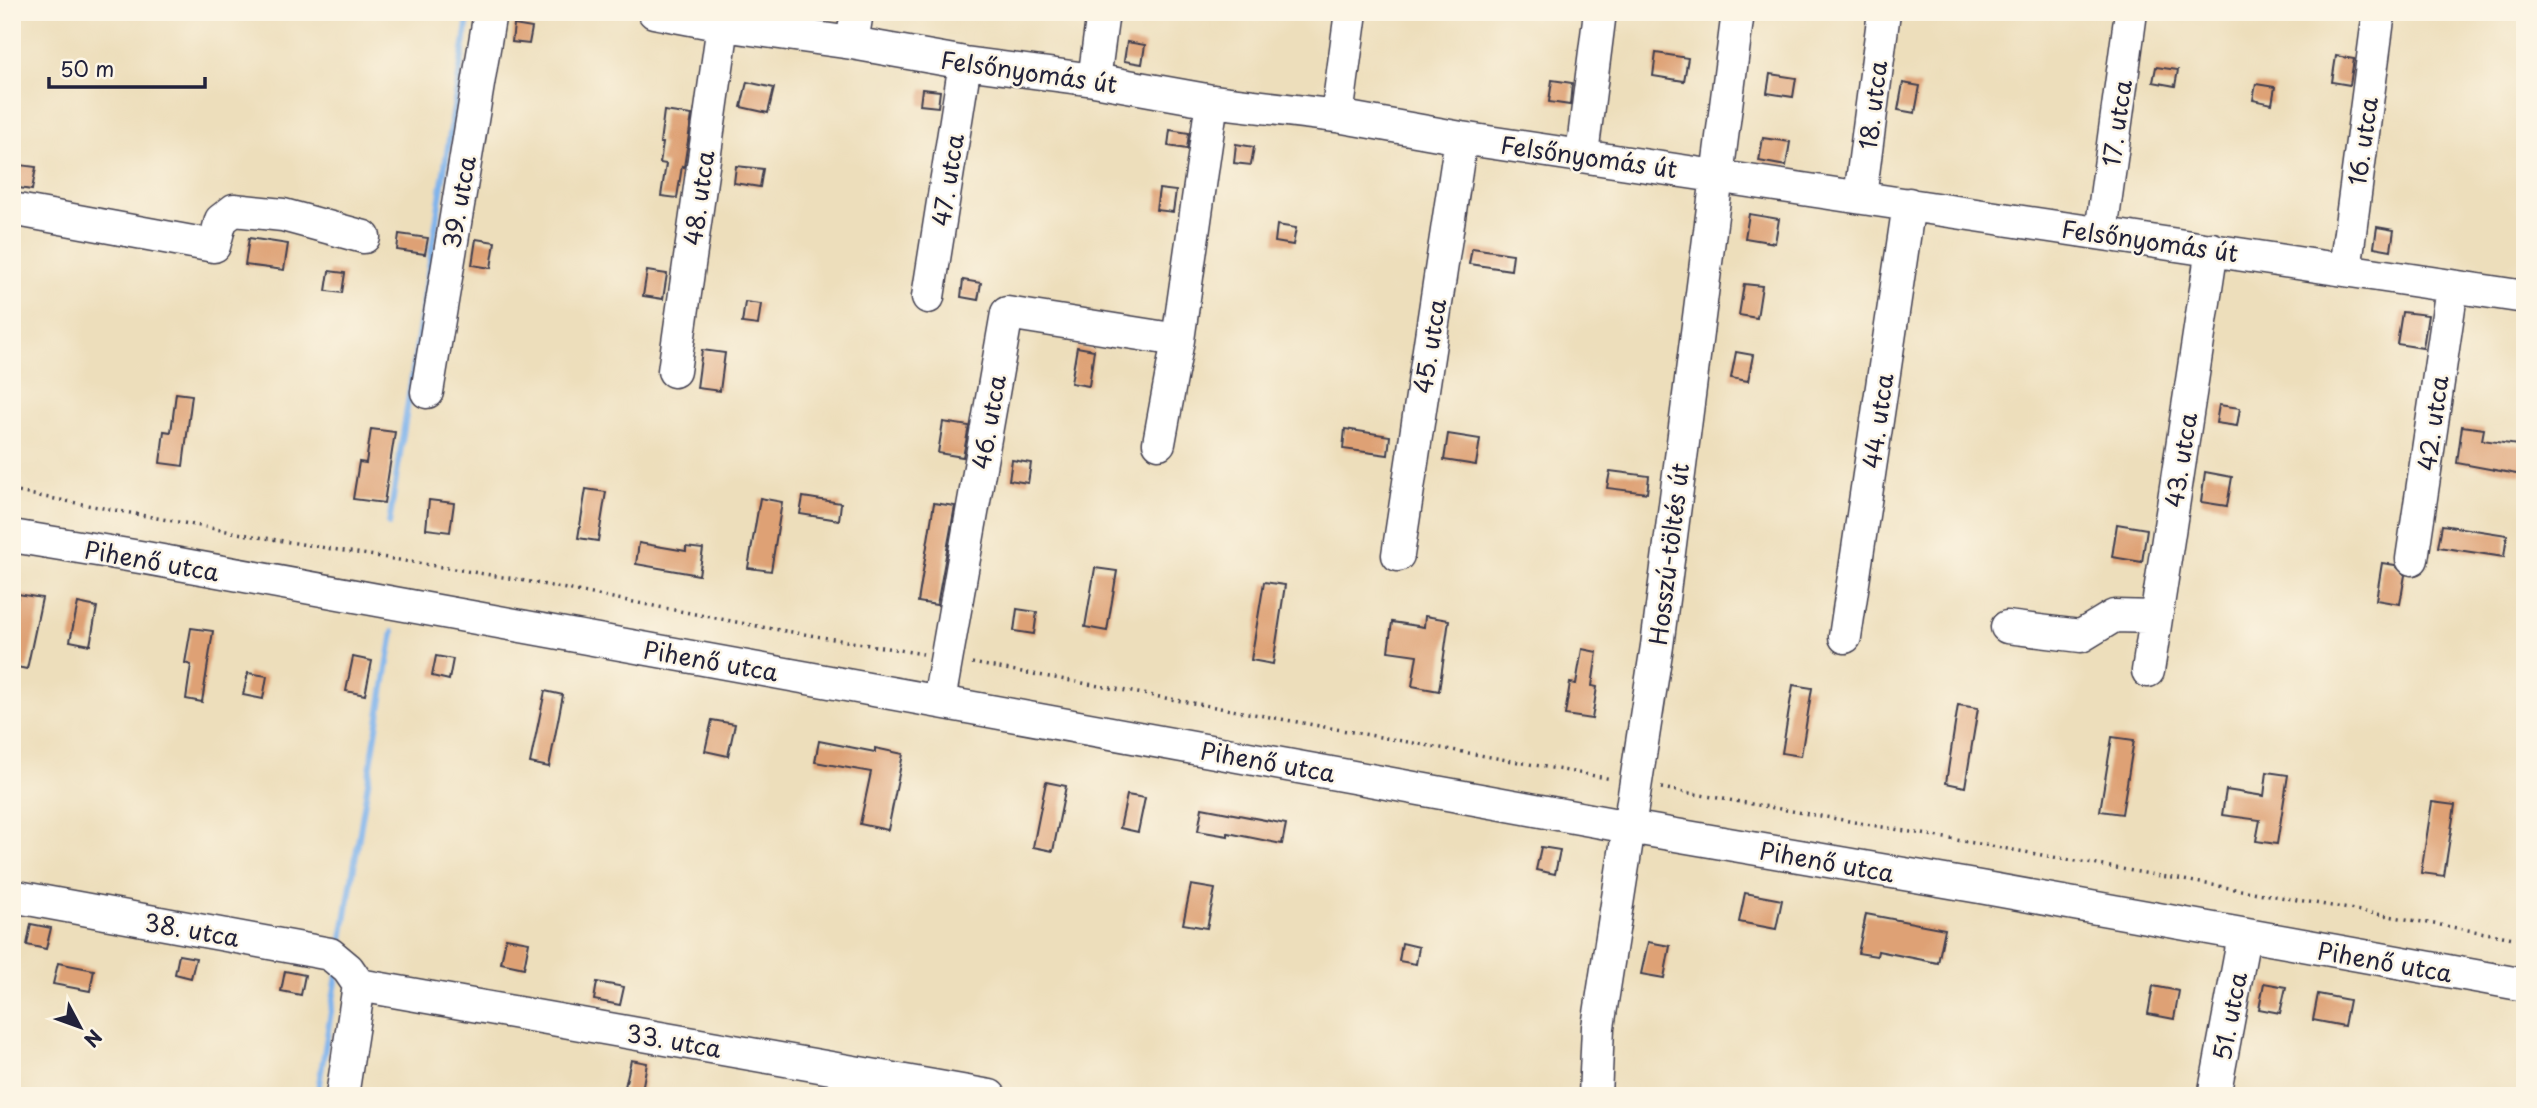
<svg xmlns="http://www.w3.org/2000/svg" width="2537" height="1108" viewBox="0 0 2537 1108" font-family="'Playpen Sans',sans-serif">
<rect width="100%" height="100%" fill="#fcf5e5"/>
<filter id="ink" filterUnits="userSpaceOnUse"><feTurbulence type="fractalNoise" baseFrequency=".0143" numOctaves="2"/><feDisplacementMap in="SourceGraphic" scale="14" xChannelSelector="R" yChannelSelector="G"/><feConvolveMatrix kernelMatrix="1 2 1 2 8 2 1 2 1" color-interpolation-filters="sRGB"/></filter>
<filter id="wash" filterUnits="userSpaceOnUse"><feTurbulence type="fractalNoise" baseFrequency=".00686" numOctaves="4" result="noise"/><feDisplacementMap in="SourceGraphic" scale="28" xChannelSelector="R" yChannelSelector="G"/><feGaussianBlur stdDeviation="1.57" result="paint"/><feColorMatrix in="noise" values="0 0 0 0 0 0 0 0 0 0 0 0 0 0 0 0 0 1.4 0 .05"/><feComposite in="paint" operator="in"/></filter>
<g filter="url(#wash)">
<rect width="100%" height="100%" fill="#eddebb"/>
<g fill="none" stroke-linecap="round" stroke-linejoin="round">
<path stroke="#7eb3ec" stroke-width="6" d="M389,524l80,-512
M341,945l52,-313
M317,1096l20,-120"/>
</g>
<g id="blocks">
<path fill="#dea175" d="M514,25l18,3 -3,16 -17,-2z
M1127,42l18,3 -3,19 -18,-3z
M1656,53l32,5 -4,23 -31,-5z
M2336,56l18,3 -4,26 -18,-3z
M2156,67l22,3 -3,16 -22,-4z
M1770,74l26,4 -3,19 -26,-4z
M1552,80l20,3 -2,22 -21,-3z
M747,82l27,6 -6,25 -27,-6z
M1903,83l17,3 -5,27 -17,-3z
M2256,84l19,3 -3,17 -19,-4z
M922,89l18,2 -2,16 -18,-2z
M664,111l28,4 -8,52 -2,-1 -5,32 -16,-2 5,-32 -6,-1 3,-20h-3z
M1170,130l19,3 -2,16 -19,-3z
M1763,138l27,4 -4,24 -27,-5z
M1236,144l18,3 -3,18 -17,-2z
M12,164l24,3 -4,23 -20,-3z
M736,166l27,3 -3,18 -26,-4z
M1159,189l17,2 -3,21 -17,-2z
M1749,214l30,5 -4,24 -30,-5z
M1277,225l19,3 -3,17 -18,-3z
M2377,227l17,3 -3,20 -17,-3z
M399,234l29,4 -3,16 -28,-4z
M249,238l39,6 -4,26 -39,-5z
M476,239l19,3 -4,26 -19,-3z
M1472,248l41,6 -2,16 -42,-6z
M329,271l16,2 -3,20 -16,-2z
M647,271l20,3 -4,25 -20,-3z
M963,280l18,3 -3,17 -17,-3z
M1744,284l18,2 -5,32 -18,-3z
M745,302l16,2 -3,21 -16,-2z
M2402,312l26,3 -5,33 -26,-4z
M1077,347l17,3 -5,36 -18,-3z
M702,350l23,3 -5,38 -23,-3z
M1736,352l17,3 -5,26 -17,-3z
M176,393l16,2 -9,71 -23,-3 4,-32 7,1z
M2219,405l21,3 -3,18 -21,-3z
M943,422l26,4 -6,31 -25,-4z
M2462,426l22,3 -2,11 43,6 -3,29 -65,-12z
M371,429l24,3 -11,71 -31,-4 6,-37 7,1z
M1345,429l45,7 -2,19 -45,-6z
M1448,434l32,5 -4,26 -32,-5z
M1012,460l19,3 -3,20 -19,-3z
M1610,471l39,5 -2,17 -40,-5z
M2205,472l27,5 -5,29 -26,-4z
M586,489l20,3 -8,49 -20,-3z
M803,497l38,6 -2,17 -39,-6z
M760,498l22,4 -11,69 -23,-3z
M429,500l25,3 -4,29 -24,-3z
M934,503l21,3 -18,99 -19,-3z
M2117,524l30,5 -5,33 -30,-5z
M2442,525l65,10 -3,22 -66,-10z
M639,543l47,8v-4l17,2 -4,26 -63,-11z
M2382,563l13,2 10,10 -5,29 -24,-4z
M1095,568l22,3 -10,60 -22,-4z
M1264,582l21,3 -12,79 -22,-4z
M18,594l24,4 -15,71 -15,-3v-61l4,1z
M78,603l19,4 -7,38 -20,-4z
M1017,609l20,3 -3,22 -20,-3z
M1425,616l24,4 -10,71 -27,-5 5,-31 -29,-4 4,-29 32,5z
M191,628l22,3 -11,71 -16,-3 5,-34 -6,-2z
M1582,649l15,3 -5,34 5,1 -5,32 -27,-4 5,-32 6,1z
M436,656l17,3 -4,21 -17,-4z
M353,657l19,4 -7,34 -19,-4z
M248,673l19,3 -4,23 -20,-4z
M1793,685l19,3 -11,68 -19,-3z
M545,691l18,4 -14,72 -19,-4z
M1958,705l20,3 -13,79 -19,-4z
M712,720l23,4 -7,32 -23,-5z
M2112,737l22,3 -12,74 -22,-3z
M819,741l56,11v-4l28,6 -15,76 -28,-6 11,-52 -56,-10z
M2267,772l21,3 -11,69 -21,-3 4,-21 -38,-5 4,-25 38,6z
M1046,782l20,4 -13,65 -20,-4z
M1127,795l18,3 -7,34 -18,-4z
M2432,802l23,3 -11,71 -23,-3z
M1202,808l84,16 -4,20 -54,-11v3l-30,-5z
M1541,847l19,3 -5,24 -19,-4z
M1191,885l24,4 -8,39 -24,-4z
M1745,893l37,7 -6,29 -37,-7z
M1866,914l79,15 -7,34 -60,-12 -1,5 -19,-3z
M31,924l20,4 -5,21 -19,-4z
M506,938l23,4 -5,26 -23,-5z
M1648,942l22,4 -6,32 -23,-4z
M1402,943l17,4 -3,17 -17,-3z
M179,955l17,3 -5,20 -16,-4z
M58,963l36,7 -4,21 -37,-7z
M285,971l20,4 -4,20 -20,-4z
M597,982l27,5 -4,18 -26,-5z
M2264,983l22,4 -6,26 -21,-4z
M2153,986l26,5 -5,28 -26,-5z
M2318,994l31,6 -5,26 -31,-6z
M631,1060l16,3 -6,33h-18z"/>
</g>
</g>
<g filter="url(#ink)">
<use href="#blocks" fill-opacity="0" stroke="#403e4e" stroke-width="2"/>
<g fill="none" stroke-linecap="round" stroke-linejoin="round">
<g stroke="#403e4e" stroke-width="35">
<path id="minor" d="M654,12l69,13 129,18 113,20 129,17 118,21 125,15 124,22 1064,159
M852,43l5,-31
M1094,80l9,-68
M1337,116l14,-104
M1582,154l18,-142
M1860,197l24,-185
M12,209l202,37 7,-26 13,-10 49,5 81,22
M2101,233l30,-221
M2345,270l34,-258
M928,297l37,-234
M674,371l49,-346
M427,392l63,-380
M1159,443l19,-103
M12,536l134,22 1483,269 351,60 545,98
M1398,555l63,-417
M2412,559l40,-272
M2007,627l74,9 33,-20 42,1
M1845,637l64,-433
M2148,671l64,-422
M939,701l68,-388 171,27 34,-239
M12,896l318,58 18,15 11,16
M359,985l631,111
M342,1096l17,-111
M1595,1096l3,-69 59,-381 81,-634
M2214,1096l30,-160"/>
</g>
<path stroke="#403e4e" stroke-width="3.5" stroke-dasharray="2 5" stroke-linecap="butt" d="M12,491l247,46 256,42 247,48 161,27
M972,663l640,116
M1661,788l864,152"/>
<use href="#minor" stroke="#fff" stroke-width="32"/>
</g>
</g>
<g text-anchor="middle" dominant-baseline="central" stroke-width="5" stroke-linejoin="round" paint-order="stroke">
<g font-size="24" fill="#22223b" stroke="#fcf5e5">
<text transform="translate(1029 71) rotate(8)">Felsőnyomás út</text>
<text transform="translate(1872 105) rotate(-83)">18. utca</text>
<text transform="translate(2116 123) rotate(-82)">17. utca</text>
<text transform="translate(2362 141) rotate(-82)">16. utca</text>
<text transform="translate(1589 156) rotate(8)">Felsőnyomás út</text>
<text transform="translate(947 180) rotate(-81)">47. utca</text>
<text transform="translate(698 198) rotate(-82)">48. utca</text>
<text transform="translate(458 202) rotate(-80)">39. utca</text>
<text transform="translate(2150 240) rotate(8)">Felsőnyomás út</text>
<text transform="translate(1429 346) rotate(-81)">45. utca</text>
<text transform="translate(1877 421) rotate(-82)">44. utca</text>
<text transform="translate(988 422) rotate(-80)">46. utca</text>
<text transform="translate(2432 423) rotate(-82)">42. utca</text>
<text transform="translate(2180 460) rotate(-81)">43. utca</text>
<text transform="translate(1668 554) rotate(-83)">Hosszú-töltés út</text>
<text transform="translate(152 560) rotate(10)">Pihenő utca</text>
<text transform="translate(711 660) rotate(10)">Pihenő utca</text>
<text transform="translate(1268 761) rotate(10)">Pihenő utca</text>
<text transform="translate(1827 861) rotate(10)">Pihenő utca</text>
<text transform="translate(192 929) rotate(10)">38. utca</text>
<text transform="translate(2385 961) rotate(10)">Pihenő utca</text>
<text transform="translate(2229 1016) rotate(-79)">51. utca</text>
<text transform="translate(674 1040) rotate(10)">33. utca</text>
</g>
</g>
<rect width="2537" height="1108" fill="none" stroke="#fcf5e5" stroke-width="42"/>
<g transform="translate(80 1027) rotate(131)" stroke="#fcf5e5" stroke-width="5" paint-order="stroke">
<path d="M0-5L12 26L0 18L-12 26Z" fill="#22223b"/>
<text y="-10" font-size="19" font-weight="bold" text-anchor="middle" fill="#22223b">N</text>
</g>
<path d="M49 77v10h156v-10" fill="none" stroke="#22223b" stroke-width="3.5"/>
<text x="60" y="77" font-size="21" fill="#22223b" stroke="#fcf5e5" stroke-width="5" paint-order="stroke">50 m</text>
</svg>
